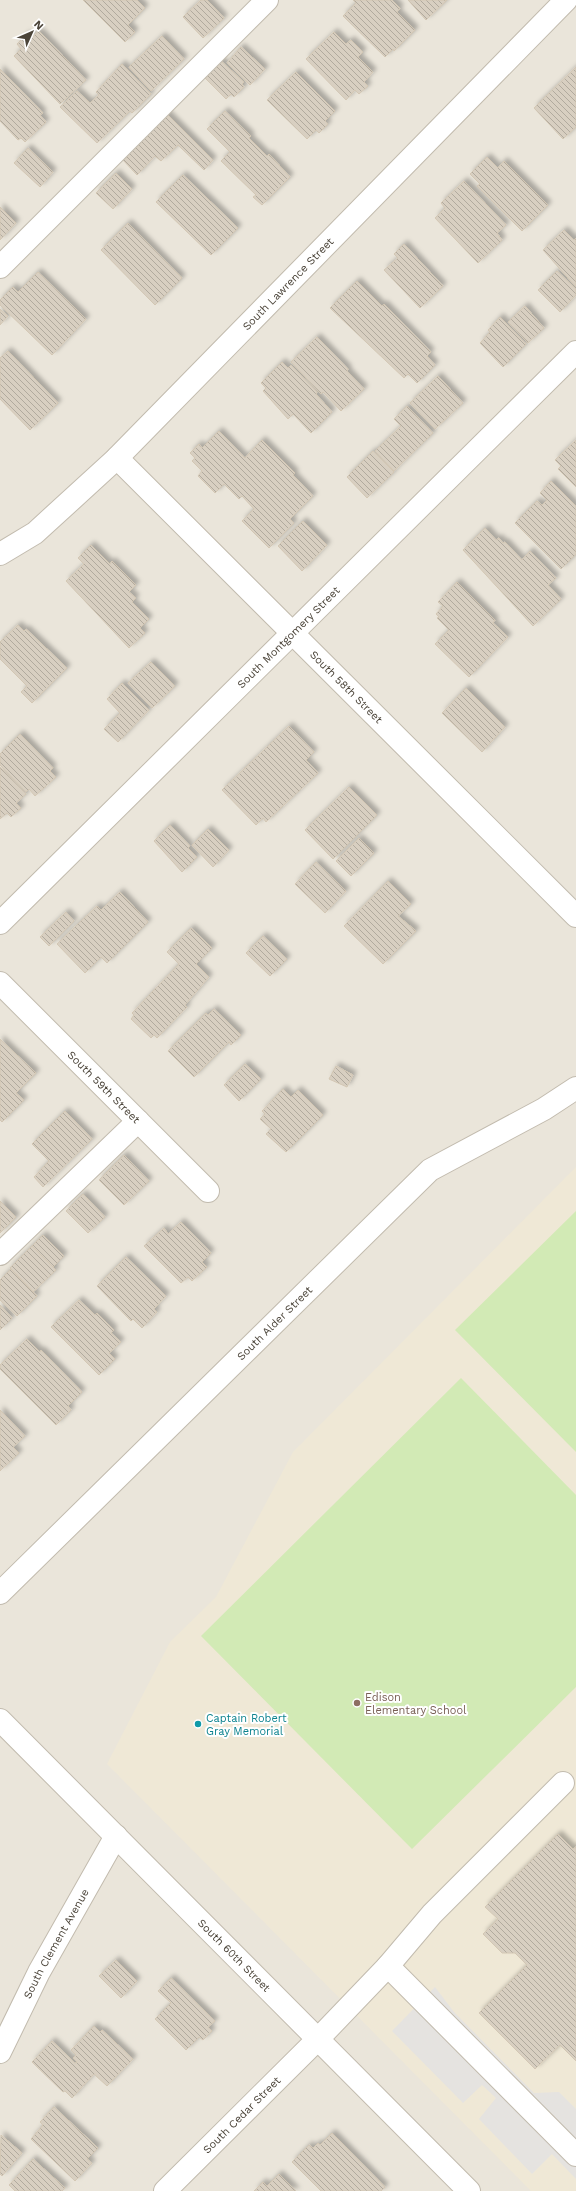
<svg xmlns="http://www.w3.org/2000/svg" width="576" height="2191" viewBox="0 0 576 2191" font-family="'Work Sans',sans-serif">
<defs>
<pattern id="building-back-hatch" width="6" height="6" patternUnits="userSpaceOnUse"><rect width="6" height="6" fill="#d8cfc1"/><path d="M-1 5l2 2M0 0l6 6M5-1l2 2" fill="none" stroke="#b1aa9e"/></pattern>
<filter id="shadow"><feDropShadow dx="3.5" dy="-3.5" stdDeviation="2" flood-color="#0004"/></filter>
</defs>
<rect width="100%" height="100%" fill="#f6f3ec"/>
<path fill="#eae5da" d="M0,0h576v2191h-576z"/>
<path fill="#efe8d6" d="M576,1167v1024h-45l-424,-427 63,-122 46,-45 77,-145z"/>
<path fill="#d2eab5" d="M576,1211v241l-121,-122z
M461,1378l115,117v192l-164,162 -211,-213z"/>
<path fill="#e5e3e0" d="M435,1987l19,25 80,81 25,-1 17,17v70l-24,-25 -20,20 -53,-55 17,-21 -14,-13 -19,18 -71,-72z"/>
<path fill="url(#building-back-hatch)" stroke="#d3c7b4" filter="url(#shadow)" d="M83,0h54l8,8 -17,17 7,7 -10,10z
M201,0h6l17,18 -21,20 -20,-21z
M353,0h39l8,8 -3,4 18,18 -21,21 -1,-2 -8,8 -42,-41 13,-13z
M408,0h39l-21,20z
M39,31l47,49 -26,24 -46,-48 7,-7 -4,-5 10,-10 4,4z
M334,32l12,12 5,-4 12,12 -5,5 15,15 -9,10 4,4 -9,8 -4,-4 -9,10 -40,-41z
M162,36l22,23 -33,32 -22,-24z
M241,47l24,22 -15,16 -23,-22z
M220,60l24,22 -2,2 2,3 -10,10 -3,-3 -5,5 -22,-22z
M122,64l29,30 -19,19 -2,-2 -33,32 -37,-36 17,-16 13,12 9,-8 -3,-3z
M576,67v60l-13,12 -29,-31z
M0,69l43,44 -3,2 6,7 -21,20 -4,-4 -3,2 -18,-19z
M296,72l39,39 -10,10 3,3 -9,9 -3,-3 -9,9 -40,-39z
M225,111l26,25 -2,2 18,18 2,-2 21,23 -28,28 -9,-8 3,-2 -35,-34 9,-9 -23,-23z
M166,113l47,47 -9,10 -26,-25 -17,16 -6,-5 -18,19 -15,-16z
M28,148l25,24 -13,15 -26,-24z
M487,157l11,11 6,-7 44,44 -26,26 -45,-45 3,-2 -10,-10z
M116,173l16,16 -19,20 -17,-16z
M183,175l55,53 -27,27 -55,-53z
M464,181l42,44 -9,8 5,7 -24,23 -43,-45 10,-10 -4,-5z
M0,207l16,16 -16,17z
M128,223l54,55 -27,27 -54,-55z
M564,230l10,10 2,-2v49l-33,-37z
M404,244l39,42 -23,22 -36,-38 14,-12 -4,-4z
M557,271l19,18v6l-16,17 -22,-22z
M38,272l48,47 -34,36 -52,-50v-5l13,-13 5,5z
M357,281l25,25 2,-2 47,48 -4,4 8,9 -18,18 -9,-9 -4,4 -74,-70z
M525,306l19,22 -16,15 -20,-21z
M0,309l8,7 -8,9z
M500,317l26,27 -23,23 -23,-24 10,-11 -2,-2z
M317,337l31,32 -1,2 17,18 -23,22 -18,-19 -2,2 -30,-32z
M8,351l50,52 -28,27 -30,-31v-41z
M282,362l6,6 3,-3 26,27 -1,2 16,18 -21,21 -18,-19 -5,5 -25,-28 3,-3 -5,-5z
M438,376l25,27 -28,26 -25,-26z
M407,406l26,27 -39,38 -19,-20 26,-25 -7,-7z
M219,431l26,27 17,-18 33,33 -2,2 20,21 -23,23 4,4 -25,25 -27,-27 12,-12 -12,-13 -3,3 -15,-15 -9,9 -17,-17 4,-5 -10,-10 3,-3 -5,-5 9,-9 3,4z
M576,440v47l-18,-18 3,-3 -6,-6z
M373,451l21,21 -27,26 -20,-21z
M551,481l25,25v48l-15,15 -46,-46 22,-22 5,4 5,-5 -7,-7z
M303,521l24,24 -25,26 -24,-25z
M485,528l11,12 3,-2 4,5 2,-1 17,18 8,-9 26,27 -8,7 13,14 -28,27 -70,-76z
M91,545l19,19 2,-3 24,24 -7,7 7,6 -4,4 17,17 -9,9 5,5 -16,15 -63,-67 18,-17 -6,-6z
M457,582l38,38 -2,3 15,14 -39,40 -34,-33 14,-14 -12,-12 2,-1 -3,-3 7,-8 -5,-4z
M18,625l6,6 2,-2 41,39 -35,35 -11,-11 6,-6 -27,-27v-17z
M151,662l24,24 -23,22 -24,-25z
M122,683l27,27 -31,32 -14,-13 16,-16 -13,-14z
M466,688l39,39 -23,25 -40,-39z
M289,726l25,26 -8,8 12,13 -52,49 -3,-4 -7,7 -34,-35z
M20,734l33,34 -3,3 6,6 -21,19 -6,-7 -3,3 -26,-27v-11z
M0,767l26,27 -10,9 5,5 -10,9 -4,-4 -7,6z
M349,787l28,28 -44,44 -28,-29z
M170,825l20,21 -2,2 9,9 -15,15 -28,-31z
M208,829l21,21 -16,17 -21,-22z
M359,838l15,15 -23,23 -15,-15z
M316,862l30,29 -21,22 -30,-29z
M388,881l23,23 -13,12 18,15 -33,33 -39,-38z
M120,892l28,30 -41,41 -6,-6 -16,16 -28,-29 40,-38 4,4z
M66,912l8,9 -25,25 -9,-9z
M191,928l21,20 -16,16 13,13 -24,28 2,2 -30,31 -3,-3 -3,3 -20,-19 3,-4 -2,-2 47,-49 -12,-12z
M263,936l24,23 -17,17 -24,-23z
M214,1009l27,26 -10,10 -2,-3 -35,35 -26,-26 38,-38 2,2z
M0,1039l36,34 -20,20 8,7 -22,22 -2,-2z
M245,1064l16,15 -22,22 -15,-16z
M336,1066l17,9 -6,12 -18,-8z
M283,1089l8,8 7,-7 25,25 -37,37 -20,-18 5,-5 -11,-10 5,-5 -3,-3z
M65,1111l27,28 -49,48 -9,-10 15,-16 -17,-17z
M124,1155l25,26 -25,24 -25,-25z
M83,1194l22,23 -17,16 -22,-22z
M0,1201l16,16 -16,16z
M181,1222l30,31 -9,9 5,5 -15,14 -4,-4 -7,6 -37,-37 20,-18 4,6z
M43,1235l21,21 -11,11 -21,-21z
M32,1246l24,24 -23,22 -23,-24z
M126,1257l40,39 -12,13 3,3 -15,16 -9,-9 -2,2 -34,-35z
M11,1269l26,27 -20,20 -17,-16v-20z
M79,1300l16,15 2,-2 17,17 -3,3 10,9 -12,11 6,6 -16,16 -48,-48z
M0,1305l12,13 -12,12z
M27,1339l13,13 1,-2 41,42 -14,14 3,4 -15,15 -56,-56v-4z
M0,1410l25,26 -12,11 6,6 -19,18z
M558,1834l15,15 3,-2v214l-16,-16 -25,24 -56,-56 48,-48 -12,-12h-13l-19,-19 15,-15 -13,-12z
M116,1960l21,21 -16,17 -22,-22z
M171,1978l44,43 -7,6 4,4 -9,9 -4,-3 -13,13 -31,-31 16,-16 -13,-12z
M94,2026l6,6 2,-2 31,29 -26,27 -13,-12 -22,24 -7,-7 -2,1 -31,-30 20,-21 23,22 2,-1 -4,-4 3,-3 -5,-5z
M54,2107l44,41 -11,11 5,4 -17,18 -44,-42 12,-14 -3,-3z
M332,2133l53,54 -4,4h-60l-29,-29 17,-17 4,3 5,-5 2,2z
M1,2135l21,18 -20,23 -2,-2z
M33,2159l32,29 -3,3h-47l-6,-6z
M279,2174l17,17h-42l9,-9 4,4z"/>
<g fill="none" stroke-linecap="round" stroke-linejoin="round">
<g stroke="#c2bbae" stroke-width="24">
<g id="minor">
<path d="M0,267l267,-267"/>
<path id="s1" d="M117,458l459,458"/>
<path id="s2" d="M0,554l35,-21 82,-75 449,-458"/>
<path id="s3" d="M0,923l576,-571"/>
<path id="s4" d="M0,983l208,208"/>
<path d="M0,1254l138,-133"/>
<path id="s5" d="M0,1593l430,-423 114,-61 32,-21"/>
<path id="s6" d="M0,1720l469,471"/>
<path d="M388,1966l188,189"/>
<path id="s7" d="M0,2052l39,-80 77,-136"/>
<path id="s8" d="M165,2191l153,-152 70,-73 44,-52 131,-131"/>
</g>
</g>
<use href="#minor" stroke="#fff" stroke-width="22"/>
</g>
<circle fill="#8d6e63" stroke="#fff" stroke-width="1.5" cx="357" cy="1703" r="4"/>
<circle fill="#0f9aa8" stroke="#fff" stroke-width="1.5" cx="198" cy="1724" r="4"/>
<g text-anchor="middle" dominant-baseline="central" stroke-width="4" stroke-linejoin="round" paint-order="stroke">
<g font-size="11" fill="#4b4439" stroke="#fff">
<text stroke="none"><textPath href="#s2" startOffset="396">South Lawrence Street</textPath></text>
<text stroke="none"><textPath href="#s3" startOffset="406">South Montgomery Street</textPath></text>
<text stroke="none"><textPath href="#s1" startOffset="324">South 58th Street</textPath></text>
<text stroke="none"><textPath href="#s4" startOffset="147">South 59th Street</textPath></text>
<text stroke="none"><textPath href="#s5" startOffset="385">South Alder Street</textPath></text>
<text stroke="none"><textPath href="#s7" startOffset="122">South Clement Avenue</textPath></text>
<text stroke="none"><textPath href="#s6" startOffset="332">South 60th Street</textPath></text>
<text stroke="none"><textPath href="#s8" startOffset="108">South Cedar Street</textPath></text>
</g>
<g font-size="11" fill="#785e54" stroke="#fff" text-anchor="start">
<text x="365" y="1697">Edison<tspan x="365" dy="13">Elementary School</tspan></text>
</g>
<g font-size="11" fill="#0d838f" stroke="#fff" text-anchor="start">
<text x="206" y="1718">Captain Robert<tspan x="206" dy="13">Gray Memorial</tspan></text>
</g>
</g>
<g transform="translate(32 32) rotate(45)" stroke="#ffffff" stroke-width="3" paint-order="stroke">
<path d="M0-3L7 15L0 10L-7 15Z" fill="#4b4439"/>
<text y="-6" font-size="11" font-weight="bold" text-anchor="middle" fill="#4b4439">N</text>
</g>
</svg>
